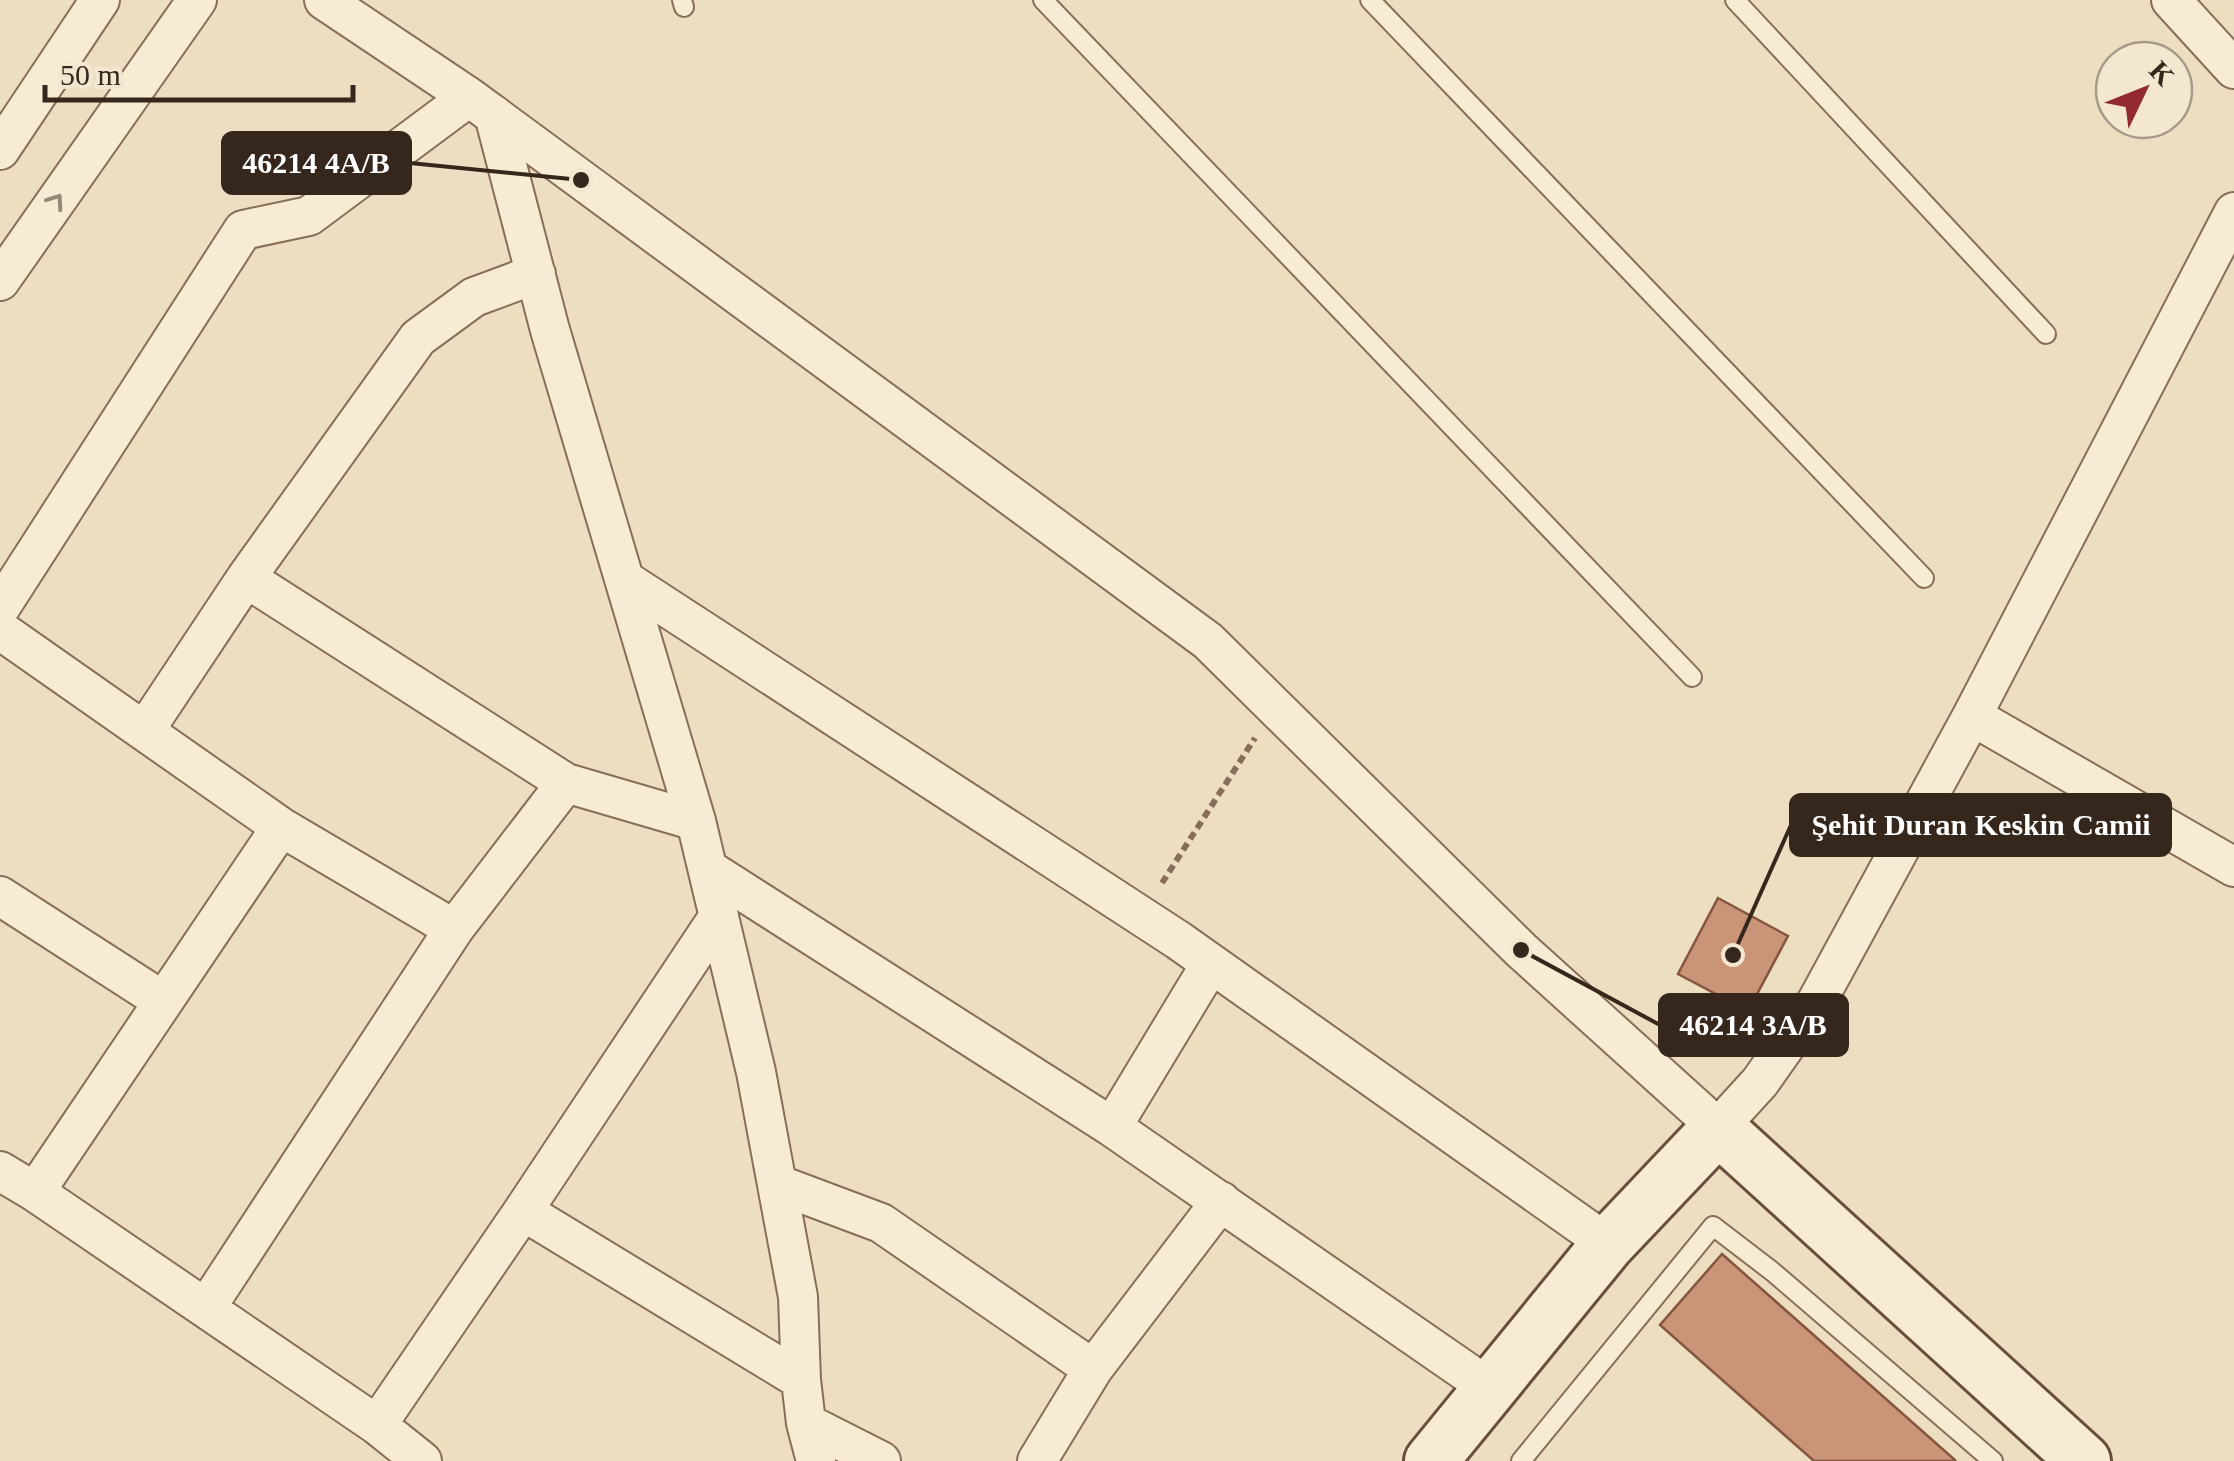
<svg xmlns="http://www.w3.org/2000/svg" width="2234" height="1461" viewBox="0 0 2234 1461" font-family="Georgia,serif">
<rect width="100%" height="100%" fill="#edddc1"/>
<path fill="#ca9478" stroke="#84563f" stroke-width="2.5" d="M1718,898l70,38 -40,75 -70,-37z
M1722,1254l233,206 -1,1h-140l-154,-136z"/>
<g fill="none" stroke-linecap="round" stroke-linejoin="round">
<g stroke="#866e59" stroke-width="22">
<path id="lane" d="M682,0l2,7
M1043,0l649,677
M1370,0l554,578
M1735,0l311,334
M1521,1461l192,-235 60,46 220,189"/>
</g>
<g stroke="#866e59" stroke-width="42">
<path id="street" d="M324,0l145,97 739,544 313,309 197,178 42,-46 57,-81 155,-285 262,-504
M2171,0l63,69
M494,115l56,215 146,491 60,251 42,225 3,83 5,43 10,38
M0,150l100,-150
M0,281l197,-281
M246,578l320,205 130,38
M625,580l553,360 430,304
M0,608l243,-378 66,-14 160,-119
M0,630l281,197 173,102
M1972,716l262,151
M145,730l101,-152 172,-240 56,-41 62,-23
M708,869l404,258 379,262
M0,896l163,105
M1112,1127l98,-162
M0,1171l35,21 342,233 45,36
M777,1184l104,39 212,146
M35,1192l246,-365
M523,1211l278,169
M206,1308l248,-379 112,-146
M806,1423l75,38
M377,1425l146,-214 196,-295
M1037,1461l56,-92 128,-168"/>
</g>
<g stroke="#674f3c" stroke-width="58">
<path id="secondary" d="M1431,1461l177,-217 110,-116 366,333"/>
</g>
<path stroke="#866e59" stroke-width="6" stroke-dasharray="8 5" stroke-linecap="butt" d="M1162,883l93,-145"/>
<use href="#lane" stroke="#f8ebd4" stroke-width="18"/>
<use href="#street" stroke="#f8ebd4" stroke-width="38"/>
<use href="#secondary" stroke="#f8ebd4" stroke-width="52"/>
</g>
<defs><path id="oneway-chevron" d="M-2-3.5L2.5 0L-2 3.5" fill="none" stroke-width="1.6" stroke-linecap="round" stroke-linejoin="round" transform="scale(2.5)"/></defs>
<use stroke="#978978" href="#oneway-chevron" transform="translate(56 201) rotate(-55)"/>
<path fill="none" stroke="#36271d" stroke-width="4" d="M581 180L410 163M1733 955L1791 825M1521 950L1660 1025"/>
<g fill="#36271d" stroke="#f4e7d0" stroke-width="4">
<circle cx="581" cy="180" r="10"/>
<circle cx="1733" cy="955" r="10"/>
<circle cx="1521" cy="950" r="10"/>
</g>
<g fill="#36271d" stroke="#36271d" stroke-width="4">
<rect x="223" y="133" width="187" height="60" rx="10"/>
<rect x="1791" y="795" width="379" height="60" rx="10"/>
<rect x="1660" y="995" width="187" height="60" rx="10"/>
</g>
<g font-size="30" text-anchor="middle" font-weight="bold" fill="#fff">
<text x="316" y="173">46214 4A/B</text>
<text x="1981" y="835">Şehit Duran Keskin Camii</text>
<text x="1753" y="1035">46214 3A/B</text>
</g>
<g transform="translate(2144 90) rotate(47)"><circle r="48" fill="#f4e7d0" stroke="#a89a88" stroke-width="2.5"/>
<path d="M0-8L18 38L0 25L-18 38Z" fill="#932a32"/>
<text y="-15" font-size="28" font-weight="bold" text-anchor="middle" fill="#36271d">K</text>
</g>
<path d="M45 85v15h308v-15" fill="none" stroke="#36271d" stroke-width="5"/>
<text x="60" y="85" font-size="30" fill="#36271d" stroke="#f4e7d0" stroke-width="8" paint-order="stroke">50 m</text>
</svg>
